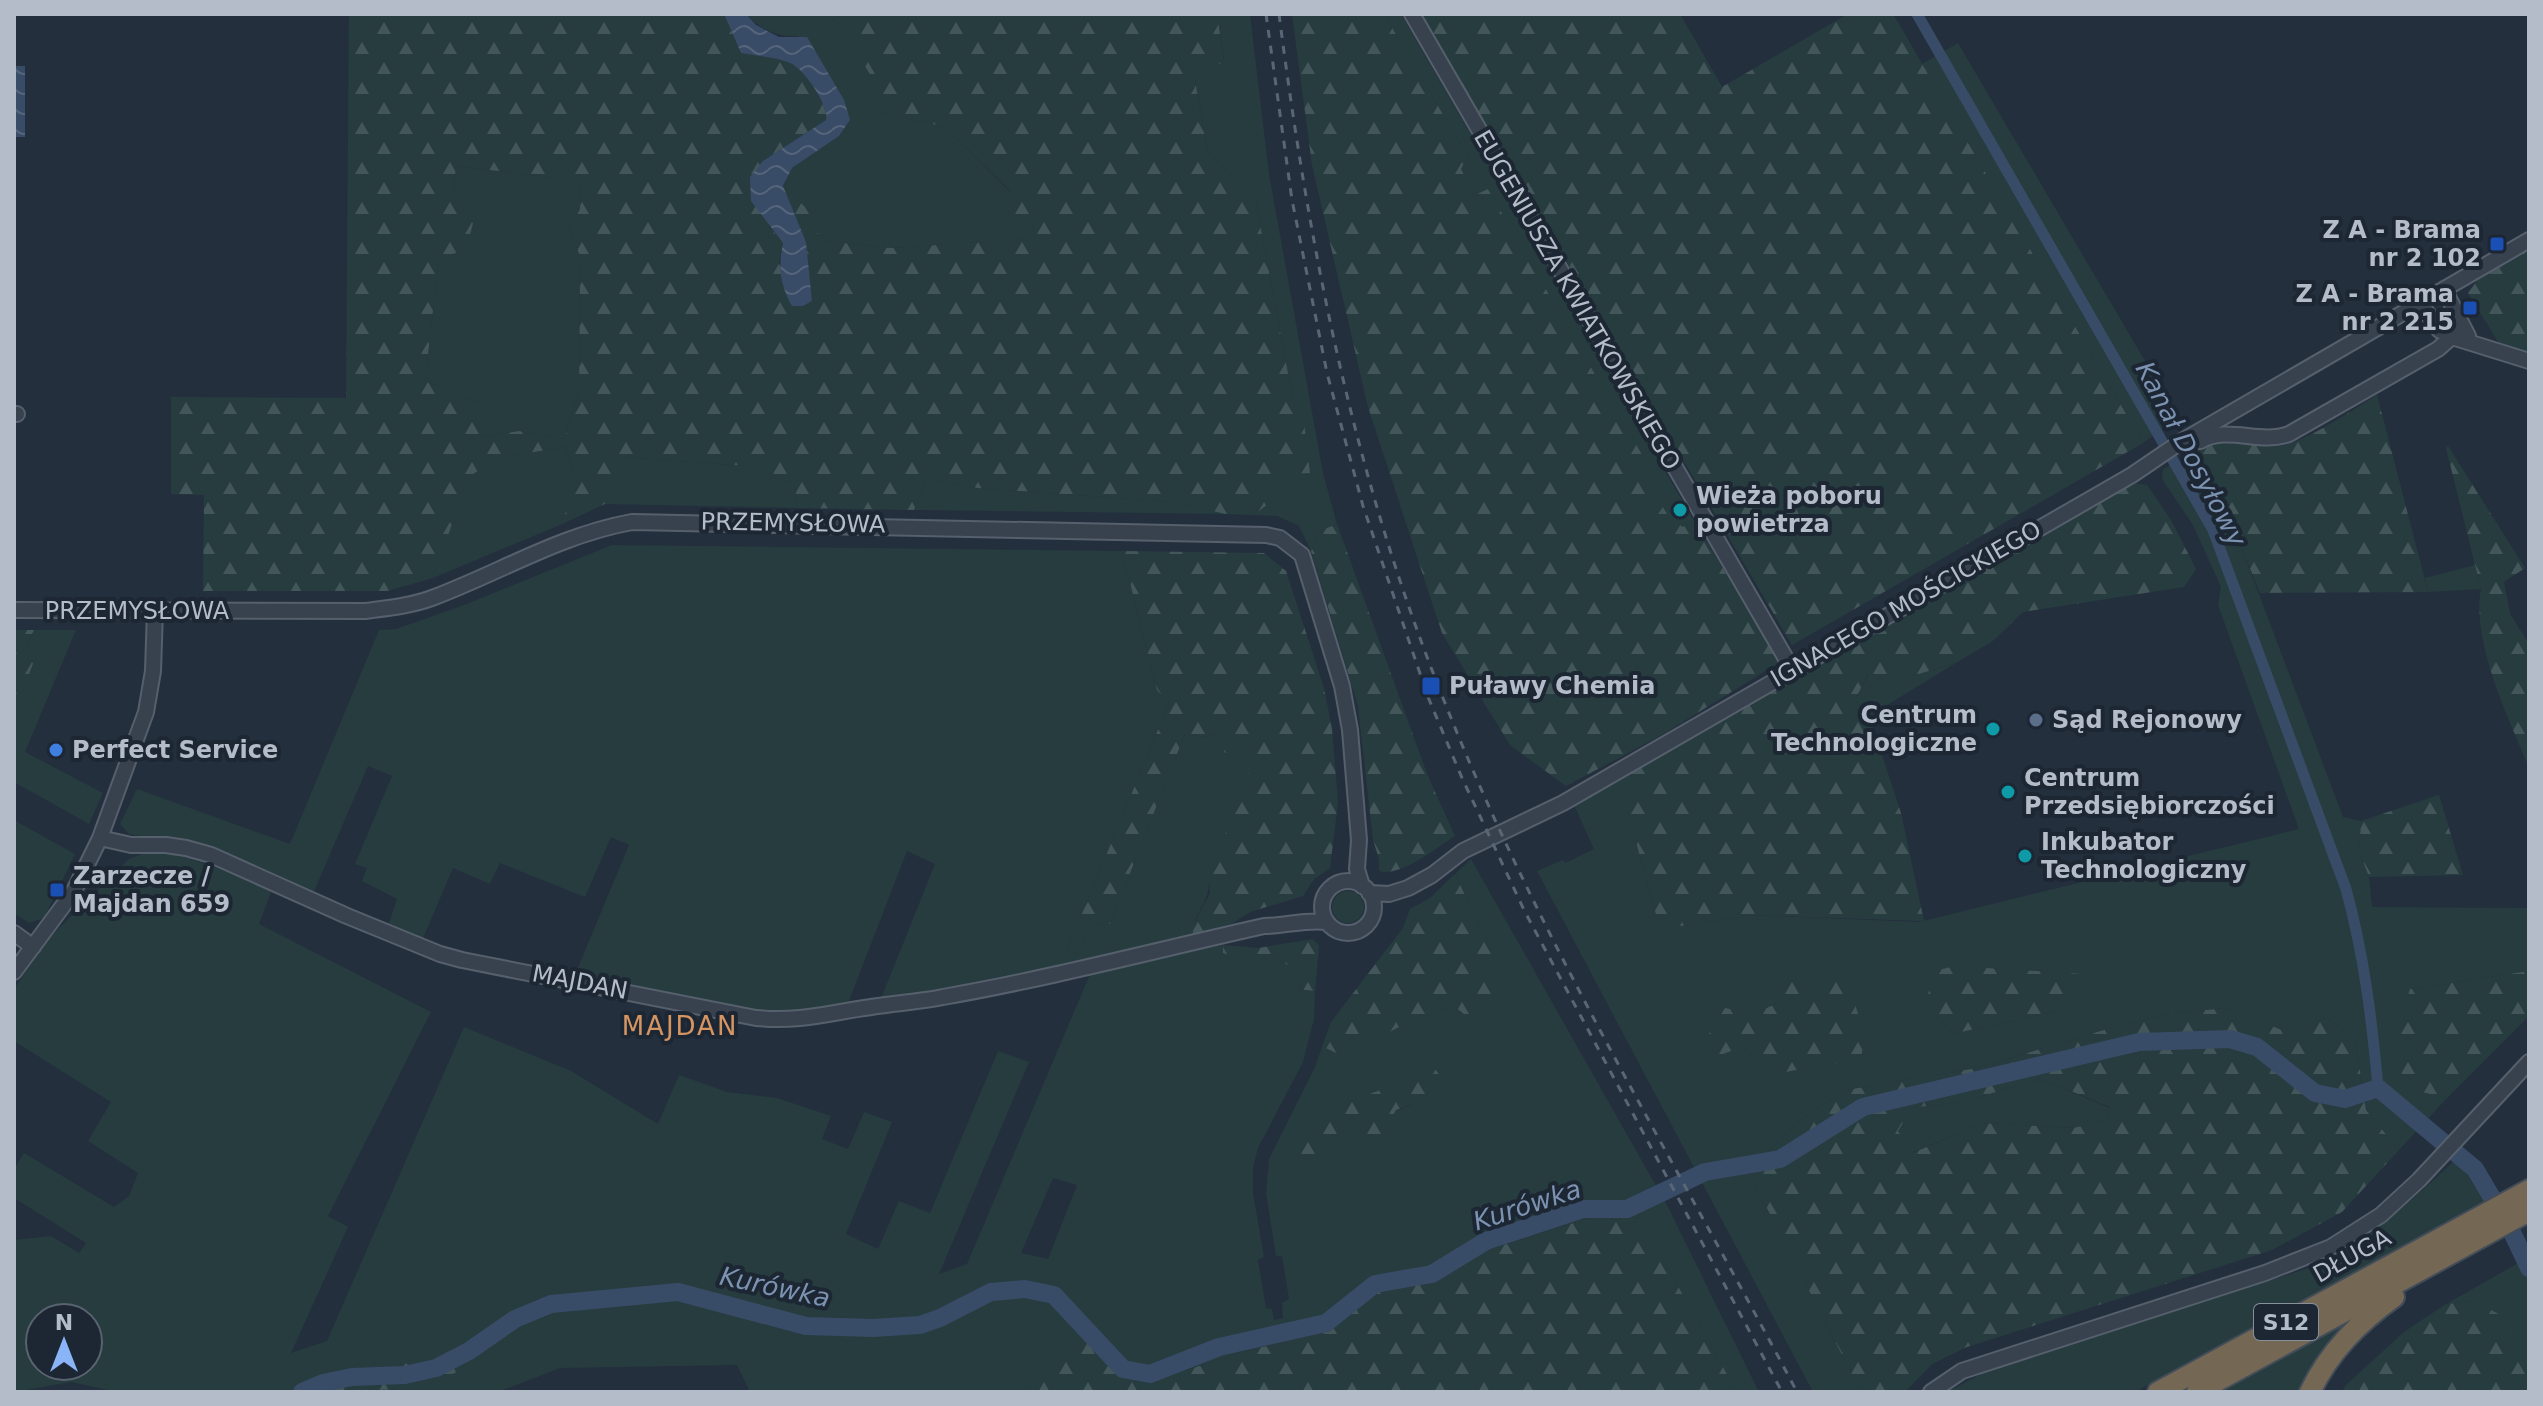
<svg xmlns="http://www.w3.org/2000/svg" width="2543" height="1406" viewBox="0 0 2543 1406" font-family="'DejaVu Sans',sans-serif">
<defs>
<pattern id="forest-firs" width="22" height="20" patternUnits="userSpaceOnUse" patternTransform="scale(2)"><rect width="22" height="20" fill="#263c3f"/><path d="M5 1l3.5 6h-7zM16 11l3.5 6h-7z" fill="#435659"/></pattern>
<pattern id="water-waves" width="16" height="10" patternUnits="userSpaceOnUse" patternTransform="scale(2)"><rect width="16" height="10" fill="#394c67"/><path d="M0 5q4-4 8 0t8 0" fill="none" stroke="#53647b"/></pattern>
</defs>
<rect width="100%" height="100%" fill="#242f3e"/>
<path fill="#263c3f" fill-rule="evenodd" d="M746,14h77l16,9 42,68 -7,20 71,16 65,65 23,31 -1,16 -141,9 -65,-7 -13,-13 -13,-26h-11l-6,-15 9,-19 47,-32 11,-16 -52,-84c-23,1 -36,-6 -52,-22z
M1217,14h33l19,160 54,299 14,51 -15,6 -11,21 -12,-25 -22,-10 -23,-1 18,-14v-26l31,-62 -10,-13 -38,-203 -47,-44 -13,-74 29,-19z
M1384,14h17l293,507 -12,6 -13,-17 -21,20 -6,-7 -26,-114 -14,7 -17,-31 11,-7 -108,-189 -13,6 -14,-26 7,-12z
M1958,43l220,374 -35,26 -221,-379z
M456,166l125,15 -1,28 -11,20 11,27 -1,136 -15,47 -45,-8 -37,6 4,-31 -61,-25 14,-124 15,-64z
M565,447l13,36 -18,42 -127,53 35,-102 36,-19z
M2194,452l37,68 112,297 18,4 -2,30 10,26 3,30 157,1v63l-119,18 12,102 25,7 -48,52 -33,-40 -11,-72 -29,-20 -36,16 -63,-26 -52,5 -51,11 -147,44 -131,22 -49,32 -25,26 -19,33 108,211h-48l-276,-521 26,-11 2,3 29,-14 -21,-46 25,-12 34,-24 -7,35 31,113 25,11 71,-11 167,7 380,-93 -81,-224 3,-18 -28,-62 -31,-46 1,-10zM1780,1002l-6,72 -32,-27 11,-33zM1926,1002l141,7 -115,25z
M624,457l123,9 48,18 2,24 -192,-4z
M927,479l50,9 198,14 50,12 -311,-4z
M612,545l510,6 35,139 12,13 -105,254 9,3 20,-35 17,-1 75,-190 21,3 13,-5 9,3 25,29 -44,113c2,27 -18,39 -16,57l-130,32 -71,12 -42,12 -70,11 55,-137 -28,-13 -60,155 -62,10 -211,-39 55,-132 -18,-8 -26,60 -85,-34 -10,21 -37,-16 -32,75 -34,-14 10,-30 -35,-18 5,-13 -12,-4 37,-88 -24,-10 -56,130 -115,-50 -68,-12 -9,-10 17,-35 153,55 89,-214 17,-1 68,-24z
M2475,565l6,24 -53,3 -3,-14z
M34,630h42l-51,122 78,41 -14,31 -75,-42v-74l11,3 4,-37 -4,-25z
M1956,663l-87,53 -14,-16 14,-27 23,9z
M14,820l61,34 -31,64 -15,5 -15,-10z
M153,850l31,7 89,30 -14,37 172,88 -103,204 20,11 -57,126 36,-12 137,-314 107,44 87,53 21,-49 48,17 50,6 54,18 -9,23 26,10 16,-37 28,10 -46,112 32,15 21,-48 31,12 68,-162 31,11 -90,212 28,-10 124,-292 132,-27v8l51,3 18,12 3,21 20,2 -1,28 -11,43 -45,86 -5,20v25l11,64 -6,3 8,48 6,1 2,11 9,-2 -1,-15 7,-4 -7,-43h-6l-10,-63 3,-34 46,-92 9,-26 2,7 77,-23 51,-19 38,-54 -37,-78 16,-15 197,348 91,185h-22l-97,-174 -38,-4 -111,35 -57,32 -51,7 -53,43 -80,19 -98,31 -30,-7 -88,1 -7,17h-277l-13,-27 -177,3 -62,24h-150l6,-2 -3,-20 -51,22h-183l-46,-10 -57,10v-152l37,-4 28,17 7,-10 -72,-45v-29l10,-16 90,54 15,-11 9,-23 -50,-32 23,-39 -97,-61v-52l37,-53 78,-77zM1442,1078l-21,23 -85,33zM1053,1178l24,7 -29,74 -27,-6zM40,1318h48v48h-48z
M1332 907a16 16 0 1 1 32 0a16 16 0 1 1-32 0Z
M2041,1079l69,29 -2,12 -35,8 -89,-5 -73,30 -14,-22 15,-23 53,-7z
M2453,1162l13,10 19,29 -350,191h-188l40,-21 325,-104c57,-27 96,-63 141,-105z
M2529,1257v92l-6,4 -13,-6 -36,-46 -28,3z
M2359,1315l-55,77h-86z"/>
<path fill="url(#forest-firs)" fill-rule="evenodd" d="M349,14h375l17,39c15,3 35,4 49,10 14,6 39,42 36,57l-63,41 6,65 14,17 -4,20 13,43h11l9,-5 -6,-59 -17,-40h11l11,11 2,15 13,13 65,7 140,-9 2,-15 -24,-14 1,-19 -65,-64 -71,-16 -1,-10 7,-10 -41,-68 -16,-9h394l7,47 -29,19 13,73 47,44 38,203 10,13 7,60 -38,2v26l-18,14 -29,-1 -50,-12 -198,-14 -50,-9 -13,31 -117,-2 -2,-24 -48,-18 -122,-9 -20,47 -45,21 18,-42 -13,-36 -61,10 -35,19 -36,102 -46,13h-184l1,-96 -33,-1v-97l175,1zM456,166l125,15 -1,28 -11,20 11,27 -1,136 -15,47 -45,-8 -36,6 3,-31 -61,-25 14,-123 27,-8 11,-42 -23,-15z
M1292,14h92l84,143 -7,12 14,26 13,-6 109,189 -12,7 17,30 13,-7 49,85 -21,30 5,6 21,-31 4,5 -4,7 13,17 12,-6 86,141 -120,74 -94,50 -56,-41 -68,-112 -74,-226 -56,-242z
M1421,14h259l42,73 126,-73h45l250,429 -351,202z
M2529,249v104l-30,-10 -31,-50 11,-15z
M2377,395l51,197 -168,1 -30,-73 -36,-68c25,-23 53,-6 83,-6 25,-1 77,-37 100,-51z
M2448,446l77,122 -21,14 6,32 19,30v123c-20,-47 -58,-126 -48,-178l-35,-141z
M2133,483l14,2 24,35 25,49 -12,18 -161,25 -29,28 -38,23 -64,19 -10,1 -14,-9 -13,26 14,16 32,97 23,108 -172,-6 -71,11 -25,-11 -31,-113v-20l7,-15z
M1337,524l90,250 28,62c-18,11 -55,42 -76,35v-12l-6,-19 -15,-134 -47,-155 11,-21z
M1122,551l142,2 22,18 38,117 8,41 6,73 -8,66 -16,11 -11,17 -53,16 -17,11 -40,11 -1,-7 18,-34 -1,-16 43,-113 -28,-12 4,-17 -9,-3 -13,5 -21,-3 -75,190 -17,1 -20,35 -9,-3 105,-254 -12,-13z
M14,630h20l-9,19 11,7 -7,18 7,14 -11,23 -11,-3z
M2439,795l24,80 -94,2 -10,-26 2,-30z
M1455,874l37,78 7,43 -9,21 -25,-1 -11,-9 -51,19 -61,31 -16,-8 -2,-7 7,-19 72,-94 7,-19 20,-11z
M1313,939l6,7 -4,45 -20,-2 -3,-21 -18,-12 -10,11 -41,-14v-8l35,3z
M1955,966l127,8 -15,35 -115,25 -26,-32 8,-31z
M2529,971v45l-82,82 -25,-6 -22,-20 -2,-47 12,-36z
M1845,974l21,64 -6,21 -86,15 -32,-27 -30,11 -9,-15 22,-35 28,6 27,-12 8,-20z
M2227,1008l62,25 37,-15 29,20 11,72 33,40 -57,62 -70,38 -305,97 -35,17 -27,28h-44l-108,-211 19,-33 25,-26 49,-32 131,-22 147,-44 51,-11zM2041,1079l69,28 -2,13 -35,8 -89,-5 -72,30 -14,-22 14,-23 53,-7z
M1435,1069l7,9 -21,23 -25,9 -15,28 -13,2 -7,-15 -25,9 -25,27 -11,-2 1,-26 22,-21z
M1602,1214l38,4 97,174h-710l7,-17 55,-39 33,38 30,7 98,-31 80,-19 53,-43 51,-7 57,-32z
M2474,1301l38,20 -1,26 12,6 6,-4v43h-187l3,-6 59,-54 42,-28z
M465,1357l7,10 -63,22 -109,3 51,-22z"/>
<path fill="url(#water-waves)" d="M724,14h22l10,11 23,12h28l37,63 6,20 -11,16 -47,32 -9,18 23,56 6,59 -9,5h-11c-12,-21 -14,-39 -9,-63l-32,-42 -1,-24 13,-16 63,-41c3,-15 -22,-51 -36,-57 -14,-6 -34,-7 -49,-10z
M14,66h11v71h-11z"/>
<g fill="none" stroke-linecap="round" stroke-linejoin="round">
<path stroke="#394c67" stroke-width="11" d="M1917,14l296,516 133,359c18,66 26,131 32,199"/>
<path stroke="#394c67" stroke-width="18" d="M302,1392l21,-9 29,-6 53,-2 31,-7 33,-17 46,-32 36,-15 127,-12 128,34 67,2 47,-3 20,-7 51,-26 34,-3 29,6 69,74 27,5 69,-27 107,-24 49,-39 57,-10 54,-33 97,-32h44l78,-37 75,-13 83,-52 276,-65 91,-3 27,8 58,46 30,6 33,-11 97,81 35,59 19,40"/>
<g stroke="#565f6c" stroke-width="18">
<path id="minor" d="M1412,14l380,655
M2444,289l24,47
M2421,304l18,26 13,7 77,24
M14,414h3
M2200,441c29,-16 59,4 89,-7l149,-85 25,-22
M14,610l351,1c23,-3 45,-5 67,-13 67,-25 128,-63 200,-76l634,13 14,3 22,17 40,131 8,44 9,110 -2,29 5,17
M100,838l31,7h35l20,3 25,7 136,61 93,38 22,6 294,58c46,4 71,-5 115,-11 24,-4 48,-5 72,-10 108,-19 214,-47 321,-71 21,0 42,-7 63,-4
M1322 907a26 26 0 1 1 52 0a26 26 0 1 1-52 0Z
M1369,893l20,1 19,-6 24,-13 31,-24 100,-48 569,-328 50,-34 347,-201
M14,933l19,14
M14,972l60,-81 26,-53 46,-126 7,-41 2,-60
M1931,1392l31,-21 303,-98 66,-26 50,-32 38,-35 110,-118"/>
</g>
<g stroke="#434c59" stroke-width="24">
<path id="highway" d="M2158,1392l371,-202
M2197,1392l332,-181
M2310,1392c19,-40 48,-69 84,-95"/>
</g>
<use href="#minor" stroke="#38414e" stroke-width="14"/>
<use href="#highway" stroke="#746855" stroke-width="20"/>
<path stroke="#5a6575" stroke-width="3" stroke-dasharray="8 8" stroke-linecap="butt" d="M1266,14l26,186 35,173 36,133 65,191 34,81 63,134 257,480
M1279,14c31,241 76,468 168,694 95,238 231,458 350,684"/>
</g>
<g fill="#1a4fb4" stroke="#1d2633" stroke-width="3">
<rect x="2489" y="236" width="16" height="16" rx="4"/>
<rect x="2462" y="300" width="16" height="16" rx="4"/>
<rect x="1421" y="676" width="20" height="20" rx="4"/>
<rect x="49" y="882" width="16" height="16" rx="4"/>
</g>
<g fill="#0f9aa8" stroke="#1d2633" stroke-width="3">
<circle cx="1680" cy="510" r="8"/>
<circle cx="1993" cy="729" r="8"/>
<circle cx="2008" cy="792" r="8"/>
<circle cx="2025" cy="856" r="8"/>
</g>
<circle fill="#5c6f8a" stroke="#1d2633" stroke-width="3" cx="2036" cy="720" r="8"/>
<circle fill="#3f7fe0" stroke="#1d2633" stroke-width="3" cx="56" cy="750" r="8"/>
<g text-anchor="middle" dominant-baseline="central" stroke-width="8" stroke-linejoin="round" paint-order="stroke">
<rect fill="#1d2633" stroke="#878f9c" stroke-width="2" x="2254" y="1304" width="64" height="36" rx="6"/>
<g font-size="22" font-weight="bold" fill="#b4bcc9">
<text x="2286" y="1322">S12</text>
</g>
<g font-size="24" font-weight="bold" fill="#b4bcc9" stroke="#1d2633" text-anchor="start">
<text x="2481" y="230" text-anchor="end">Z A - Brama<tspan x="2481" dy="28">nr 2 102</tspan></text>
<text x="2454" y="294" text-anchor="end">Z A - Brama<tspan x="2454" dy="28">nr 2 215</tspan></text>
<text x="1696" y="496">Wieża poboru<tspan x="1696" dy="28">powietrza</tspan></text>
<text x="1449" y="686">Puławy Chemia</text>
<text x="1977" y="715" text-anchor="end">Centrum<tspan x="1977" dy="28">Technologiczne</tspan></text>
<text x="2052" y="720">Sąd Rejonowy</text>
<text x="72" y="750">Perfect Service</text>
<text x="2024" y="778">Centrum<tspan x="2024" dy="28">Przedsiębiorczości</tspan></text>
<text x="2041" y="842">Inkubator<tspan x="2041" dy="28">Technologiczny</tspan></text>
<text x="73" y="876">Zarzecze /<tspan x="73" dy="28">Majdan 659</tspan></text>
</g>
<g font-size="24" fill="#b4bcc9" stroke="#1d2633">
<text transform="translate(1577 300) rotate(60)">EUGENIUSZA KWIATKOWSKIEGO</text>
<text transform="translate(793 523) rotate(1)">PRZEMYSŁOWA</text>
<text transform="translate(1906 604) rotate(-30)">IGNACEGO MOŚCICKIEGO</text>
<text x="137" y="611">PRZEMYSŁOWA</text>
<text transform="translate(580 982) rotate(11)">MAJDAN</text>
<text transform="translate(2352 1256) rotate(-29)">DŁUGA</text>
</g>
<g font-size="26" font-style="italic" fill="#7c92b1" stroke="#1d2633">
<text transform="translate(2191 454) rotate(62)">Kanał Dosyłowy</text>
<text transform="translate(1527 1205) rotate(-18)">Kurówka</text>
<text transform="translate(775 1287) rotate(12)">Kurówka</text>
</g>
<g font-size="26" letter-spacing="2" fill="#d59563" stroke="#1d2633">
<text x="680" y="1026">MAJDAN</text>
</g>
</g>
<rect width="2543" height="1406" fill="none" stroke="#b4bcc9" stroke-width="32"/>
<g transform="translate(64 1342)"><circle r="38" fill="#1d2633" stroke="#59626f" stroke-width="2"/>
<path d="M0-6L14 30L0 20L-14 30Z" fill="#8ab4f8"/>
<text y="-12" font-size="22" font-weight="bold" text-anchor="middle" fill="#b4bcc9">N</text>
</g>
</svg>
